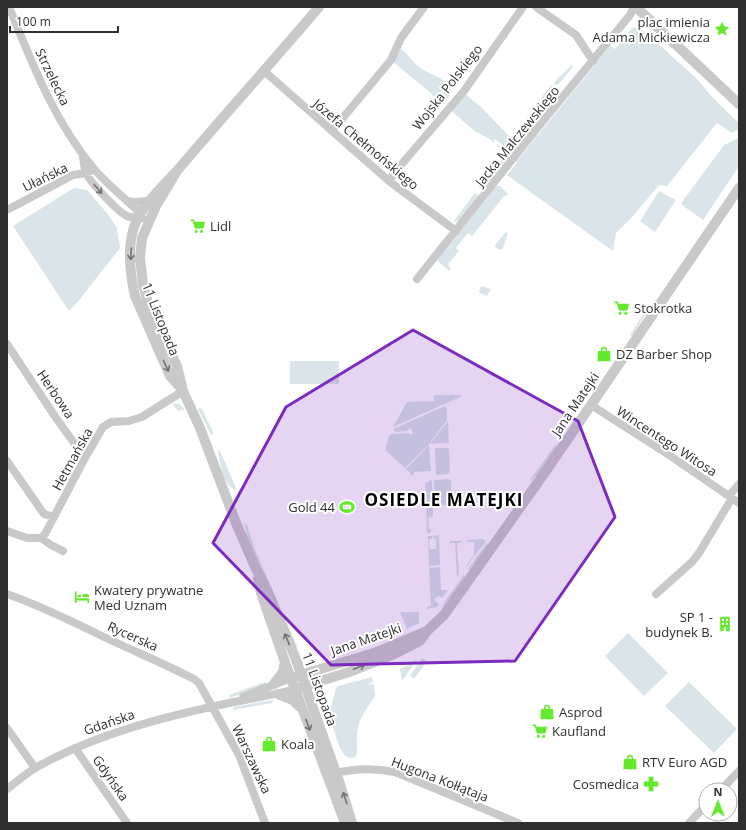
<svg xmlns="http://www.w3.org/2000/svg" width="746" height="830" viewBox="0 0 746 830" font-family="'Open Sans',sans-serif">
<rect width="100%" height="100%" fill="#fff"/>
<path fill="#d9e5e9" d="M633,27l11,4 52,47 19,22 24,23v6l-7,4 -15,-10 -50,63 -8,-1 -26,31 -17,17 -3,18 -106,-76 9,-11v-2l94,-116 5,3z
M399,48c9,5 13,13 20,19 10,7 23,11 33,18l-3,12 -5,7 -52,-43z
M572,65l1,2 -15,18h-3l-1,-3z
M551,85l3,1c0,8 -5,13 -12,14l-1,-2z
M465,94l16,13 29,30v1l-9,13 -5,-6 1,-1 3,4 3,-3 -8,-6 -2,2 2,1 -1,1 -6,-5 -12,-6 -26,-22z
M542,102l9,4 -1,2 -4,-3 -7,8 4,4 -1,1 -4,-3 -9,11 4,3 -1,1 -4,-3 -8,10 3,4 -2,3 -7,-7 1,-2 22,-31z
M739,138v28l-36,54 -21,-15v-3l42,-57z
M513,139l7,7 -10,12 -7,-5z
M504,157l5,3 -26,32 -4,-5z
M496,186h4l8,8 -2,2 -1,-1 -33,41 -4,-3 -12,15 3,3 -11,13 3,5 -2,2 -11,-10v-2z
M74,188l13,2 20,23 10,15 3,20 -44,56 -7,7 -56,-85z
M659,191l17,9 -21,32 -15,-11z
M475,193l4,3c-6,8 -15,26 -26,26z
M506,232l2,1 -5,15 -2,2 -5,-2 -1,-3z
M481,286l10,3 -4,7 -7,-3 -1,-2z
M648,307l1,1 -17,28 -2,-1z
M290,361h49v23h-49z
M434,395h28l-2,2 -67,30 14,-25 27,-1z
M172,403l7,1 6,5 -7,2z
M445,406l2,2v12l-18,24 -24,24 -20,-18 5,-16 18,-1 5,2 -2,-7 -4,3 -12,1 -2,-3z
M200,408l2,1 12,25 -3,1 -13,-26z
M448,421l1,22 -19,1z
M556,444l1,3 -17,24 -9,10 -1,-1z
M429,445l2,26 -17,1v3h-2l-6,-6z
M435,448h13l1,1 1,23 -2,2 -12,1z
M218,451h2l17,39c-14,-2 -17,-27 -19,-39z
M448,479l3,2 1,24h-12l-5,-3 -1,-21 2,-1z
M432,480l1,21 -7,-3 -1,-15z
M426,499l7,3v15l-5,1 1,11h2v4h-4z
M244,523l3,2 8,25 42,96 -2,5 -46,-107z
M439,535l1,30 -11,1 -1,-30h4v3h-3l1,10h6v-10l-3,-1v-2z
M483,539l3,2 -20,26h-1l9,-12v-13h-7v-2z
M450,541h12v1l-5,1 2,31 -2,3 -2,-34h-5z
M487,543l1,3 -19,24 -1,-1z
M440,567l1,23h7l-6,8 -4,-2 -4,4 5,4 -2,3 -11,2 1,-2 4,-1 -2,-38z
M464,575l1,1 -11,18 -12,14 3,-7z
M400,612h19v11l-12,6z
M628,633l40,40 -24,23 -39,-40z
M422,658l5,3 -13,18 -4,-3z
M417,659l-14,21 -1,1 -2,-12 6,-3z
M372,677l1,5 -6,3 7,-1 1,12c-17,25 -19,28 -18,58l-2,3c-3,1 -6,1 -9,-1 -8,-6 -13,-32 -17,-41l7,-27 2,-2z
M265,682l3,2 -38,14 -1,-3z
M689,682l48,47 -23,24 -49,-47z
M273,700l-1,3 -39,7v-3z"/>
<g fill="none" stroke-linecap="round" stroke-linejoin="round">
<path stroke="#c9c9c9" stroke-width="8" d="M9,7c23,56 45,114 85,162 12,14 28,27 42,40l4,7
M536,7l40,28 17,26
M264,71l125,110 67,50
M332,131l59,-71 10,-22 23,-31
M83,157c1,5 1,11 3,16 4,9 32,39 41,43 6,3 10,-1 15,2
M389,181l6,-9 69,-81 59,-84
M127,201l7,1 14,-1
M7,210l66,-35 13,-2 5,-2
M417,279l130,-163 83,-101 4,-8
M7,344l49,74 29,40
M591,405l78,50 70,48
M7,461l37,53 10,3
M729,496l10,-12
M7,531l20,7h14l10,7 12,6
M41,538l4,-4 40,-76 18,-31 8,-5 18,-1 13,-4 41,-26
M7,594c32,11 62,26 93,41 31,15 63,28 94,44l5,4 40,72 26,68
M656,594l36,-32 7,-9 33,-55
M243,697l48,-19
M7,728l28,40
M75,748l52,75
M331,774c20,-5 44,-6 64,-2l123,51
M7,789c10,-7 19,-16 30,-22 59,-33 126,-50 192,-64 22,-5 44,-7 66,-14
M721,790l18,-19
M689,823l17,-18"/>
<path stroke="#c9c9c9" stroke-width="10" d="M636,7l103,97
M177,171l-21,35 -14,32 -2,20 3,26 6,22 28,60 6,25 17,37 36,95 19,44 12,23 28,67 45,127 12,39
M181,388l-11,-12 -35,-80c-5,-22 -8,-47 -1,-69 10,-26 31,-42 48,-62 45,-53 92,-105 137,-158
M258,579l3,14 25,72 59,158
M297,676l77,-23 53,-22
M274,684l9,-12 2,-11
M295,689l54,-17 45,-18 26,-13 7,-10 17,-16 27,-38 77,-109 191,-280
M278,694l15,6 7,7"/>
</g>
<defs><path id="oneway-shaft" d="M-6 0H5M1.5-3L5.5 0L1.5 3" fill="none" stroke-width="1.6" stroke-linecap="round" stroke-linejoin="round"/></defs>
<g stroke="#747474">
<use href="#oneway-shaft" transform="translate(98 189) rotate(49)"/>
<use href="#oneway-shaft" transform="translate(131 254) rotate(93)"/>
<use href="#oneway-shaft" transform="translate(166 366) rotate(65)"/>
<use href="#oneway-shaft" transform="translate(287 639) rotate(-112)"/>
<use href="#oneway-shaft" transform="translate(359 667) rotate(-21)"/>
<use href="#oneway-shaft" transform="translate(308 725) rotate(69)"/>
<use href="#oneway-shaft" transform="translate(345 798) rotate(-108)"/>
</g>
<path fill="#7b2cbf" fill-opacity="0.2" stroke="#7b2cbf" stroke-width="3" stroke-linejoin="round" d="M413,330l165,91 37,96 -100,144 -184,4 -118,-122 73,-136z"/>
<defs>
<g id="sight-bare" transform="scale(1.2)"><path d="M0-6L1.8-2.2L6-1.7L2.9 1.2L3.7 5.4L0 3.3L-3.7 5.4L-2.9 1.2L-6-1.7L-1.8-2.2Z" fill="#63ea2c" stroke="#fff" stroke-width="2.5" paint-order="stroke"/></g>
<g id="supermarket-bare" transform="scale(1.2)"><path d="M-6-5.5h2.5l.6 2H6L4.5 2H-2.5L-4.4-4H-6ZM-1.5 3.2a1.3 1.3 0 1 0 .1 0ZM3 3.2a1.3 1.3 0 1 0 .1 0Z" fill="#63ea2c" stroke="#fff" stroke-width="2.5" paint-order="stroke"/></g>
<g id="shop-bare" transform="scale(1.2)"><path d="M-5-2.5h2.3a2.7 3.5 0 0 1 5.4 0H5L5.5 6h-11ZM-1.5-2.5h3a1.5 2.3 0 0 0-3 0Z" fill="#63ea2c" stroke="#fff" stroke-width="2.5" paint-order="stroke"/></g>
<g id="stadium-bare" transform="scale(1.2)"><path d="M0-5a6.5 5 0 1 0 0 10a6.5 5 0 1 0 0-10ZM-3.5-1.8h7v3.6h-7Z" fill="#63ea2c" stroke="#fff" stroke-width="2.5" paint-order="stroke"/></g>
<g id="hotel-bare" transform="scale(1.2)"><path d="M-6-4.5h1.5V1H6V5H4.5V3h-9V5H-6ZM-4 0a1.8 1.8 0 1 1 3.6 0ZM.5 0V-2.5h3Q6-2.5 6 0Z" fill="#63ea2c" stroke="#fff" stroke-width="2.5" paint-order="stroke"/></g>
<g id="building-bare" transform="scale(1.2)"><path d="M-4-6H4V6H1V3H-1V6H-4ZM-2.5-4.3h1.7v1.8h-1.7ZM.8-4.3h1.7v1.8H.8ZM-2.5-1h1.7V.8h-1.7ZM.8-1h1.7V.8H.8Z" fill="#63ea2c" stroke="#fff" stroke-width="2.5" paint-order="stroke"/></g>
<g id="pharmacy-bare" transform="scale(1.2)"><path d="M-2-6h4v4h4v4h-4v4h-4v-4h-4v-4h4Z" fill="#63ea2c" stroke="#fff" stroke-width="2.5" paint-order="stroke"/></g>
</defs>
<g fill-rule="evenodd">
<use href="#sight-bare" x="722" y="29"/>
<use href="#supermarket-bare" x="198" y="226"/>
<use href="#supermarket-bare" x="622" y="308"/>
<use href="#shop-bare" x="604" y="354"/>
<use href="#stadium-bare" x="347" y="507"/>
<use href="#hotel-bare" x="82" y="597"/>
<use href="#building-bare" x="725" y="624"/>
<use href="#shop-bare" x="547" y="712"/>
<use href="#supermarket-bare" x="540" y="731"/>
<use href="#shop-bare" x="269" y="744"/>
<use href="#shop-bare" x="630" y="762"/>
<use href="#pharmacy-bare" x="651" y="784"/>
</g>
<g text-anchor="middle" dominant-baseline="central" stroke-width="4" stroke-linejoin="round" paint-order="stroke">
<g font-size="13" fill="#2f2f2f" stroke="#fff" text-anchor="start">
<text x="710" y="22" text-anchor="end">plac imienia<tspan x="710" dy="15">Adama Mickiewicza</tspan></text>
<text x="210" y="226">Lidl</text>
<text x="634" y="308">Stokrotka</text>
<text x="616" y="354">DZ Barber Shop</text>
<text x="335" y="507" text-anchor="end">Gold 44</text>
<text x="94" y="590">Kwatery prywatne<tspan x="94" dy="15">Med Uznam</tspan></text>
<text x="713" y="617" text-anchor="end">SP 1 -<tspan x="713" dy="15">budynek B.</tspan></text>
<text x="559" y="712">Asprod</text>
<text x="552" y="731">Kaufland</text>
<text x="281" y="744">Koala</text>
<text x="642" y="762">RTV Euro AGD</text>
<text x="639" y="784" text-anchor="end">Cosmedica</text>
</g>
<g font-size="13" fill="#2f2f2f" stroke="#fff">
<text transform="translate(53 77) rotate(64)">Strzelecka</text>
<text transform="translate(447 87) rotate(-52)">Wojska Polskiego</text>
<text transform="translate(517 136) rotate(-51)">Jacka Malczewskiego</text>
<text transform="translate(366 144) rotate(40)">Józefa Chełmońskiego</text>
<text transform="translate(45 177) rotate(-26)">Ułańska</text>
<text transform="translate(161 319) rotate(68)">11 Listopada</text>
<text transform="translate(56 394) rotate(56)">Herbowa</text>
<text transform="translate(575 404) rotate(-56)">Jana Matejki</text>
<text transform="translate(667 441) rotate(33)">Wincentego Witosa</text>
<text transform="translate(72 459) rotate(-61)">Hetmańska</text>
<text transform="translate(133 636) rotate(24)">Rycerska</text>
<text transform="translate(366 639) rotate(-19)">Jana Matejki</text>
<text transform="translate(320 689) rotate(70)">11 Listopada</text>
<text transform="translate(109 722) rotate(-19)">Gdańska</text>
<text transform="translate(252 759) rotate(65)">Warszawska</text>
<text transform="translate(111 778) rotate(55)">Gdyńska</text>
<text transform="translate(440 779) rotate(21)">Hugona Kołłątaja</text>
</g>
<g font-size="17" font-weight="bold" letter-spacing="1" fill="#000" stroke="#fff">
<text x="444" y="499">OSIEDLE MATEJKI</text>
</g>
</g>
<rect width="746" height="830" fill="none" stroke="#2f2f2f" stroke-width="16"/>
<g transform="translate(718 802)"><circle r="19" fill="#ffffff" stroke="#acacac"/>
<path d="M0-3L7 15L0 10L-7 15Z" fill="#63ea2c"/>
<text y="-6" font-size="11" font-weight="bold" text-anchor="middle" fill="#2f2f2f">N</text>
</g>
<path d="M10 26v6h108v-6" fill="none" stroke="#2f2f2f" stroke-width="2"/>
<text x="16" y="26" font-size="12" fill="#2f2f2f" stroke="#ffffff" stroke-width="3" paint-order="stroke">100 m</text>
</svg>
